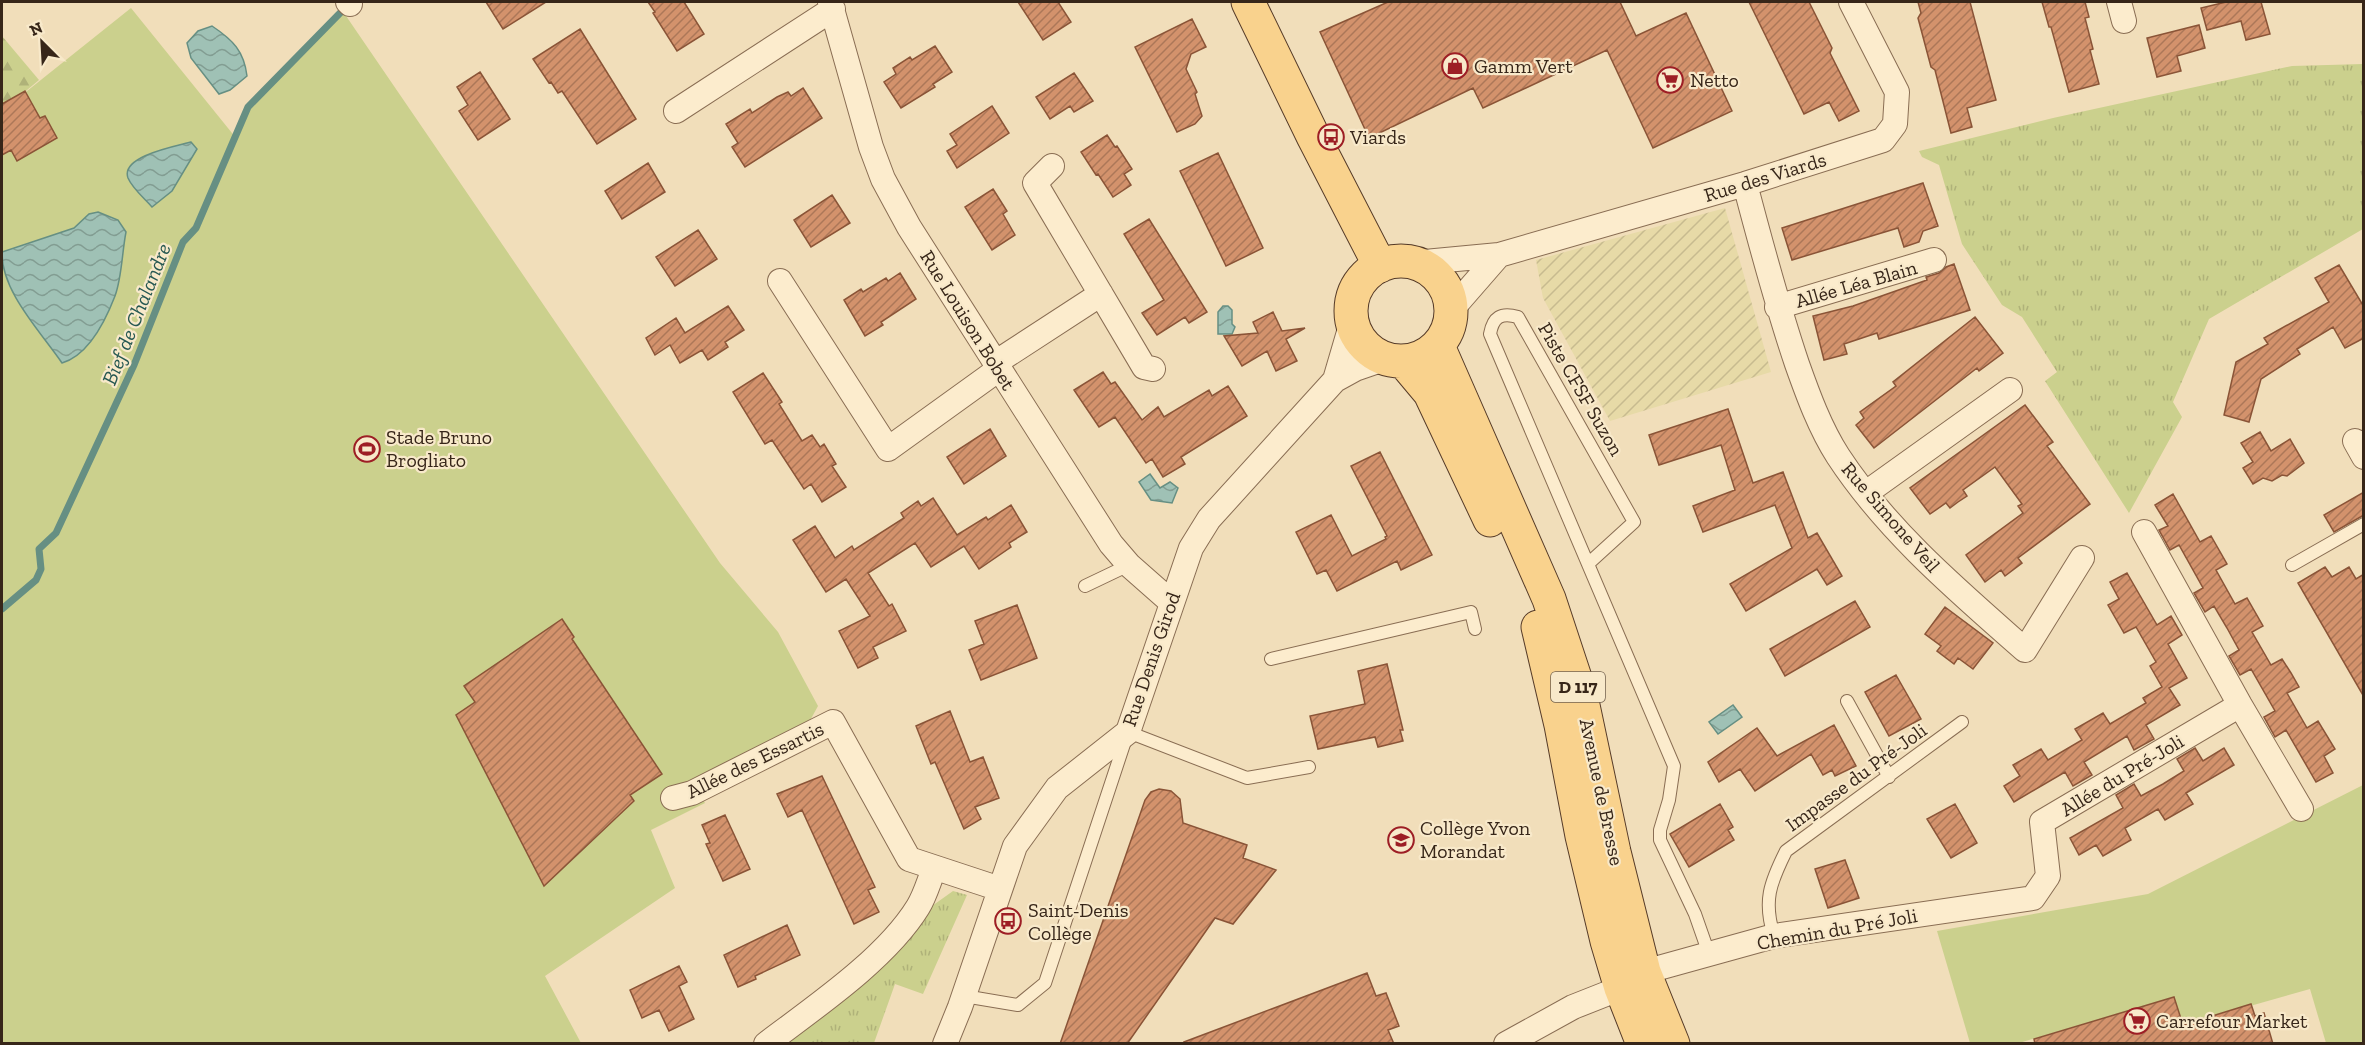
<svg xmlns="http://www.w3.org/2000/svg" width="2365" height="1045" viewBox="0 0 2365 1045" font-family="'Zilla Slab',serif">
<defs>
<pattern id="farmland-furrows" width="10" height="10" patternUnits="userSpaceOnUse" patternTransform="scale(1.5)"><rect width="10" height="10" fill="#e7daa7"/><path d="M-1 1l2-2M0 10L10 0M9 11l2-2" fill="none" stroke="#c7bb8f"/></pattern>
<pattern id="forest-firs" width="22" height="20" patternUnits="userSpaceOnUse" patternTransform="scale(1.5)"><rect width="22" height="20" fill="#cbd08d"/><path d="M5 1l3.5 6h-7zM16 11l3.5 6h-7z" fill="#afb279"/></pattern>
<pattern id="park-tufts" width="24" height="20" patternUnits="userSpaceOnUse" patternTransform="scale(1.5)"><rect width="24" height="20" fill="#cbd08d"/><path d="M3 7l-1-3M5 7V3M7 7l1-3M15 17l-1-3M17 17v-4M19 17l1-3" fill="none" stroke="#afb279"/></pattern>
<pattern id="water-waves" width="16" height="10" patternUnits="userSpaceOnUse" patternTransform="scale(1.5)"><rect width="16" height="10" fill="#9fc1b5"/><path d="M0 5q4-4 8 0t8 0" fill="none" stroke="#829d92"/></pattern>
<pattern id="building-hatch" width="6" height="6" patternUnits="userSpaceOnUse" patternTransform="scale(1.5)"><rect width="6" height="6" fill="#d3926c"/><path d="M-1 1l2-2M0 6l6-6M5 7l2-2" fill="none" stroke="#ac7758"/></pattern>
</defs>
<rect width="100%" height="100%" fill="#f1deba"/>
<path fill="url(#farmland-furrows)" d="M1725,208l46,164 -161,49 -67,-123 -7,-38z"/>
<path fill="#cbd08d" d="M131,8l105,130 8,-29 100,-96 376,550 58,69 40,74 -11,20 -114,57 12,20 -54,27 24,58 -130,88 36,67 -579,1v-933z
M2363,785v258h-37l-16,-54 -127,36 -9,-28 -155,46h-49l-33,-112 211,-37z"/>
<path fill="url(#forest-firs)" d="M2,36l37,44 -37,31z"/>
<path fill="url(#park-tufts)" d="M2363,64v165l-154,90 -36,83 9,15 -53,96 -84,-132 12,-9 -35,-55 -20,-12 -40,-61 -23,-79 -17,-8 -3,-6 134,-33 239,-52z
M953,891l14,4 -44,99 -28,-10 -21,59 -88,1 139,-133z"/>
<path fill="url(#water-waves)" stroke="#668f83" stroke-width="1.5" d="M212,26c21,14 32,25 35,50l-17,14 -11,4 -28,-36 -4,-15 11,-12z
M191,142l6,7 -25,42 -20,16c-7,-8 -20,-19 -24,-29 -8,-22 49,-32 63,-36z
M98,212l20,8 8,12c-4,20 -4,45 -11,64 -10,26 -26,59 -53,67 -22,-32 -61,-72 -60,-111l72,-24 15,-14z
M1223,306h5l4,4v14l3,3 -3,7h-14v-22z
M1150,474l10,14 10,-6 8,6 -6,15 -21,-3 -12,-18z
M1733,705l9,12 -24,17 -9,-12z"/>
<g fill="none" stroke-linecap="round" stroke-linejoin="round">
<path stroke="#668f83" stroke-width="7" d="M2,609l34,-29 5,-11 -2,-20 17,-16 78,-168 49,-123 13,-14 52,-121 94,-96"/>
</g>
<path fill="url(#building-hatch)" stroke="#8a5437" stroke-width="1.5" d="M486,2h60l-43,27z
M648,2h36l20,32 -27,17 -24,-38 2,-1z
M1018,2h40l13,20 -28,18z
M1388,2h232l16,34 50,-23 46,98 -79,37 -46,-98 -124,58 -10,-20 -104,50 -49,-106z
M1749,2h60l23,46 -2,5 29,58 -20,10 -10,-19 -25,12z
M1918,2h52l26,98 -29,8 5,19 -21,6 -16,-63 -4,-3 -13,-49 3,-5z
M2042,2h43l4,15 -4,1 8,31 -3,1 9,34 -30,8 -18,-65h-2z
M2226,2h35l9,32 -24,6 -5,-19 -34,9 -6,-22z
M1192,19l14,28 -15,7 -5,15 11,23 -2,2 7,22 -7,8 -18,8 -42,-85z
M2199,25l6,23 -28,8 4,15 -24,6 -10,-39z
M580,29l56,90 -39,25 -35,-53 -4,2 -7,-11 -2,1 -16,-24z
M935,46l17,26 -19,12 2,3 -34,21 -17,-26 12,-8 -3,-6 17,-11 2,3z
M480,72l30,47 -32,21 -19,-29 9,-6 -11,-18z
M1074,73l19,28 -19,11 -4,-6 -20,13 -14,-22z
M803,88l19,30 -77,49 -13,-20 6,-4 -12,-19 24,-15 2,4 25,-16 11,-5 3,4z
M25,91l15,27 5,-2 12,22 -40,23 -6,-11 -9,5v-51z
M992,106l17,27 -52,35 -10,-17 10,-6 -7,-11z
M1107,135l8,12 2,-1 15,23 -8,5 7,11 -18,12 -15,-23 -2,1 -15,-23z
M1218,153l45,95 -37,18 -46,-95z
M648,163l17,29 -43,27 -17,-28z
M1923,183l15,43 -15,5 -4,11 -15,5 -6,-19 -106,32 -10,-32z
M993,189l14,22 -4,3 12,21 -23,15 -27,-43z
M832,195l18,28 -39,24 -17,-27z
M1149,219l58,93 -18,11 -4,-6 -28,18 -15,-22 22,-13 -40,-66z
M698,230l19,29 -42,27 -19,-29z
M1954,264l16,46 -91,29 -2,-6 -33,11 3,10 -23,6 -11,-44 40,-10 74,-26 -1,-3 13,-4 7,-6z
M2339,265l25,42v31l-19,10 -12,-21 -36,22 3,5 -39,25 -12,43 -25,-7 12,-53 32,-18 -4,-6 65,-36 -14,-24z
M900,273l16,26 -35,23 2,3 -18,11 -21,-36 17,-11 2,3 23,-14 2,3z
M728,306l16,24 -19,12 3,5 -20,13 -6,-10 -22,13 -10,-18 -15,10 -9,-17 30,-20 9,15z
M1273,312l9,19 23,-3 -19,11 11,22 -21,10 -9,-20 -25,15 -18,-30 34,-3 -5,-11z
M1975,317l28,36 -24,18 -2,-3 -103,80 -18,-23 8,-7 -4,-6 36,-26 -3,-4z
M1103,372l8,12 4,-2 27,38 16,-13 6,10 45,-27 3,6 16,-10 19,30 -66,41 4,7 -22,13 -11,-18 -6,4 -31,-46 -16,10 -25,-37z
M763,373l19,29 -3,2 23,37 10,-6 8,12 4,-3 12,20 -4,2 14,21 -24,15 -11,-18 -7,5 -32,-49 -7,4 -32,-52z
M2025,405l28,37 -6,4 43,58 -72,54 4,5 -17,13 -4,-6 -16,12 -19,-27 57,-42 -5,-7 4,-2 -27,-37 -32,23 4,6 -9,6 -8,6 -4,-5 -16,11 -20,-26z
M1728,409l25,74 30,-11 25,66 9,-5 25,43 -15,9 -10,-16 -71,42 -16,-27 62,-36 -17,-43 -72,27 -10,-26 42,-16 -14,-45 -62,20 -10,-30z
M990,429l16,27 -42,28 -17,-27z
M2260,432l11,19 19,-12 14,24 -17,13 -5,-1 -10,6 -9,-3 -10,6 -10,-16 10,-6 -12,-19z
M1380,452l52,103 -31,15 -4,-9 -60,30 -11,-21 -9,4 -21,-42 35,-17 21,41 34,-17 -1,-2 2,-1 -36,-70z
M2364,492v23l-30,17 -10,-17z
M2173,494l27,48 11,-6 16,28 -11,6 19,34 12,-6 16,28 -11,6 19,33 11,-6 9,14 8,14 -12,6 20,35 11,-7 17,28 -11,7 9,17 -17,9 -30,-52 -11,7 -11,-20 11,-6 -24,-42 -11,6 -11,-19 10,-6 -12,-22 -13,-22 -9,6 -11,-19 9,-5 -24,-43 -9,5 -11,-20 9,-4 -13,-21z
M933,498l24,37 29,-18 2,3 23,-15 16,27 -18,11 2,4 -32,22 -15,-23 -33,21 -16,-24 -47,30 21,33 3,-2 14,27 -33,16 5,11 -20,10 -19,-37 31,-15 -24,-37 -20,13 -33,-52 22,-14 20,32 17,-12 2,4 50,-32 -3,-5 17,-12 3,5z
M2325,567l7,10 17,-10 7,12 8,-5v123l-66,-114z
M2127,573l30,52 14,-9 11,19 -14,9 19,34 -18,10 11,17 -34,20 8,14 -20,11 -7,-14 -43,26 8,13 -19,11 -8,-14 -51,30 -10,-16 16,-10 -7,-11 28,-16 7,11 34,-20 -7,-11 28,-16 7,11 36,-21 -3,-5 19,-11 -12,-21 6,-4 -20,-35 -12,6 -16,-28 11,-6 -9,-17z
M1855,601l15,26 -85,49 -15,-27z
M1017,605l20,53 -56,22 -12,-30 15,-6 -9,-23z
M1945,607l48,36 -20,26 -15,-11 -4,6 -17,-13 4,-5 -16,-12z
M562,619l12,18 -2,2 90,135 -32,21 4,6 -90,85 -88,-171 19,-13 -11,-16z
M1387,664l16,66h-3l3,11 -25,6 -3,-10 -57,12 -8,-33 55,-12 -7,-33z
M1896,675l25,44 -32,17 -24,-44z
M950,711l20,51 13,-5 16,41 -24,9 6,12 -17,10 -29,-67 -4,2 -15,-38z
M1834,725l22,41 -21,10 -3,-6 -9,5 -12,-21 -56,37 -15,-22 -21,13 -11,-20 49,-34 20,28z
M2195,748l8,13 21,-13 10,17 -48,28 7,11 -28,16 -7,-11 -33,19 6,12 -28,16 -7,-11 -17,10 -9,-17 53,-30 -7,-13 18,-11 7,12 22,-12 21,-13 -7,-12z
M822,776l53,111 -7,3 11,22 -25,12 -52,-114 -14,7 -11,-23z
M1159,789l12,2 9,8 3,24 64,22 -4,13 33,12 -43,54 -18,-6 -88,126h-67l85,-244 6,-8z
M1720,804l13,23 -5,3 6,10 -45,27 -19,-33z
M1955,804l22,39 -26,15 -24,-39z
M725,815l25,54 -27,12 -17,-37 4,-1 -8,-18z
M1845,860l14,38 -31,10 -13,-39z
M787,925l13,30 -45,21 1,3 -18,8 -14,-32z
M679,966l8,16 -8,4 15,33 -25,12 -10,-21 -17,8 -12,-28z
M1367,973l9,23 10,-3 13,33 -11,4 6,14h-209l-1,-2z
M2174,997l9,28 68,-21 4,12 9,-3 9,31h-238l-1,-5z"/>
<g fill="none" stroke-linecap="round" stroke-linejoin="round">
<g stroke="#896d53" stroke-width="14">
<path id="service" d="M1589,563l45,-41 -116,-205c-17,-5 -25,0 -28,17l184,432 -5,34 -9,30v10l35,74 14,40
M2292,565l72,-41
M1085,586l44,-21
M1271,659l200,-47 4,17
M1847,701l42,76
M1774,936c-11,-35 -4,-53 12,-85l176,-129
M964,996l54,9 27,-22 83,-251 119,46 62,-11"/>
</g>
<g stroke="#896d53" stroke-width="26">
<path id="minor" d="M348,2l2,2
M830,2l41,145 12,32 26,48 202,317 18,21 42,37
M2119,2l5,19
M676,111l157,-102
M1052,166l-17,17 109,184 9,2
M1745,184c16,61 32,121 52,180 11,31 23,64 41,92 49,75 120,135 187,194l57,-92
M1414,263l85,-8 246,-71 138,-44 12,-16 2,-32 -46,-90
M780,281l108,168 111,-80
M1777,307l157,-47
M1452,309l47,-54
M995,363l106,-69
M1335,380l17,-58
M2355,441l9,16
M1866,493l144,-103
M2144,532l96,173 61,104
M673,798l19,-5 141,-71 76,137 91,30
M766,1044c49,-37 120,-85 152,-137 7,-11 11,-26 16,-38
M945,1044l15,-37 55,-161 42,-58 71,-56 63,-184 18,-29 126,-139 20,-11 29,-10
M1506,1044l67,-37 48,-19 23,-16 130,-36 259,-38 15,-22 -6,-54 198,-117"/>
</g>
<g stroke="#563b28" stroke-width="35">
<path id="primary" d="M1248,2l66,136 66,128
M1351 311a50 50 0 1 1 100 0a50 50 0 1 1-100 0Z
M1438,346l111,253 32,97 33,156 30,120 29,72
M1404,362l26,31 60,127
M1538,627l23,98 21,111 25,105 14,47 22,56"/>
</g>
<use href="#service" stroke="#fceccd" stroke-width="12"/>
<use href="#minor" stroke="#fceccd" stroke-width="24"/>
<use href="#primary" stroke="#f9d28d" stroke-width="33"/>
</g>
<defs>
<g id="shop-ring" transform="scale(1.35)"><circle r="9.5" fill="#f8e9ca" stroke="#9d1e25" stroke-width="1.5"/><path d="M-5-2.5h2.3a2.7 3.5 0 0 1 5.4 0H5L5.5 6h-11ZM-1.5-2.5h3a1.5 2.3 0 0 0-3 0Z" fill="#9d1e25"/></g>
<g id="supermarket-ring" transform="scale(1.35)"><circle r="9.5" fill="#f8e9ca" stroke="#9d1e25" stroke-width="1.5"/><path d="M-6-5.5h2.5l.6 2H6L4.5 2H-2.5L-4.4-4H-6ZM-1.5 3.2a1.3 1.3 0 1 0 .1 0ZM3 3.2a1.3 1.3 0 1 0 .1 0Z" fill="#9d1e25"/></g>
<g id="bus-ring" transform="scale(1.35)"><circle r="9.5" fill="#f8e9ca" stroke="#9d1e25" stroke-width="1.5"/><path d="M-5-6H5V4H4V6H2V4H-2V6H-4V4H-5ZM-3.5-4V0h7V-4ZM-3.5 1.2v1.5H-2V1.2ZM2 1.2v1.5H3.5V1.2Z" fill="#9d1e25"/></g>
<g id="stadium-ring" transform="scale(1.35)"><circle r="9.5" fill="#f8e9ca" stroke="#9d1e25" stroke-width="1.5"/><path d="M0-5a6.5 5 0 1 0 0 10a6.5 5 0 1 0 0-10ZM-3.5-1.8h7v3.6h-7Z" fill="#9d1e25"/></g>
<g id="school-ring" transform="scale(1.35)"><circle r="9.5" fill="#f8e9ca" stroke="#9d1e25" stroke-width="1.5"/><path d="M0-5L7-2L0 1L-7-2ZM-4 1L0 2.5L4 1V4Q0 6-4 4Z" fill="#9d1e25"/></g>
</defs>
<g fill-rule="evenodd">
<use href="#shop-ring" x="1455" y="66"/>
<use href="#supermarket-ring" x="1670" y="80"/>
<use href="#bus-ring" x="1331" y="137"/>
<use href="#stadium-ring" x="367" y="449"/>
<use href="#school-ring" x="1401" y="840"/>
<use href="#bus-ring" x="1008" y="921"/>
<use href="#supermarket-ring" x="2137" y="1021"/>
</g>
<g text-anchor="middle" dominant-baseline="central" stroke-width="4.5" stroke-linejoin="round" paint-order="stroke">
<rect fill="#f8e9ca" stroke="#71604e" stroke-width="1.5" x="1551" y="672" width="54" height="30" rx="4.5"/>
<g font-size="18" font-weight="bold" fill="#372619">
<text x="1578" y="687">D 117</text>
</g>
<g font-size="20" fill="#372619" stroke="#f8e9ca" text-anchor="start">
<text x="1474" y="66">Gamm Vert</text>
<text x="1690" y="80">Netto</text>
<text x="1350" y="137">Viards</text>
<text x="386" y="437">Stade Bruno<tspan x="386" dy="23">Brogliato</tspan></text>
<text x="1420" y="828">Collège Yvon<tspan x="1420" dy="23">Morandat</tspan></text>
<text x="1028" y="910">Saint-Denis<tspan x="1028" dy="23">Collège</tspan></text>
<text x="2156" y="1021">Carrefour Market</text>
</g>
<g font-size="20" fill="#372619" stroke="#f8e9ca">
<text transform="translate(1765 177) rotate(-17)">Rue des Viards</text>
<text transform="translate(1856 284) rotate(-16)">Allée Léa Blain</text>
<text transform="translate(968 320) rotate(58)">Rue Louison Bobet</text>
<text transform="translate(1581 389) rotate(60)">Piste CFSF Suzon</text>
<text transform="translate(1891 517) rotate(49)">Rue Simone Veil</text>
<text transform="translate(1151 659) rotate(-71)">Rue Denis Girod</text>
<text transform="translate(755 760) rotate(-26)">Allée des Essartis</text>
<text transform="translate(2122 775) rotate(-31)">Allée du Pré-Joli</text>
<text transform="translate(1856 777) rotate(-36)">Impasse du Pré-Joli</text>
<text transform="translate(1602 792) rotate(78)">Avenue de Bresse</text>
<text transform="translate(1837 929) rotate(-10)">Chemin du Pré Joli</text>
</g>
<g font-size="21" font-style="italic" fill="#275852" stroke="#f8e9ca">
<text transform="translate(136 314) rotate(-68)">Bief de Chalandre</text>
</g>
</g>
<rect width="2365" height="1045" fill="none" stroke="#372619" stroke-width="6"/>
<g transform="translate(42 42) rotate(336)" stroke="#f8e9ca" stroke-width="4.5" paint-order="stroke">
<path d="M0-4.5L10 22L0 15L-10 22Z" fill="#372619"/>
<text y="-9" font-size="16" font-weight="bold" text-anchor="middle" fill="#372619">N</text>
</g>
</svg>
